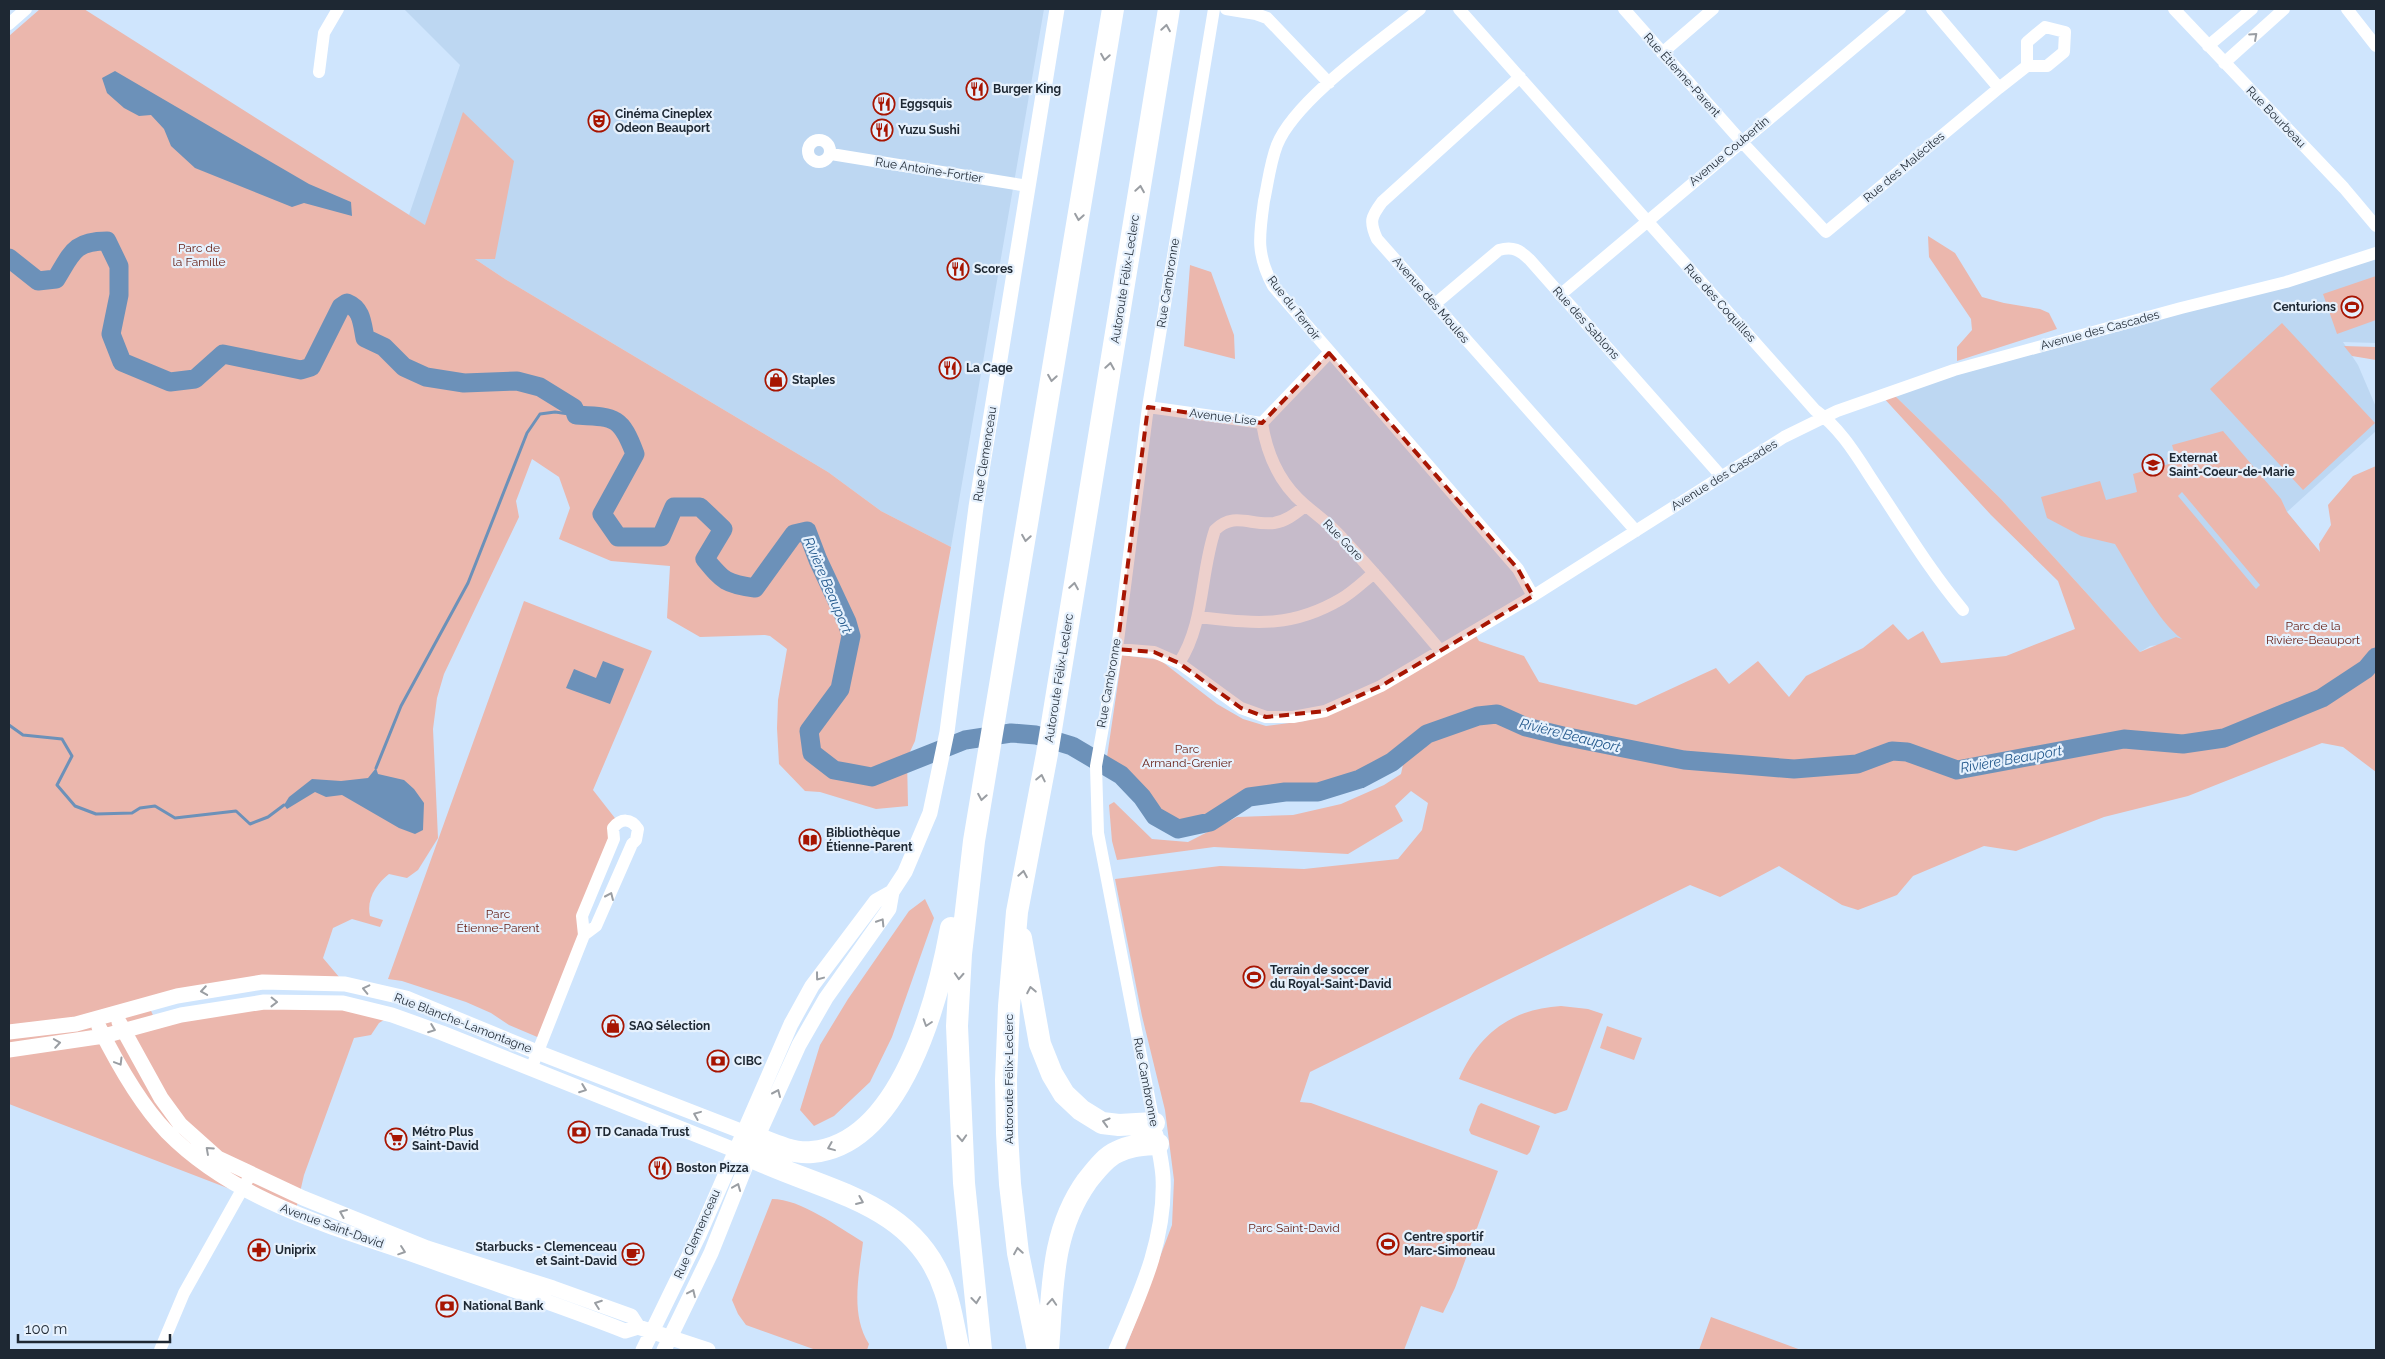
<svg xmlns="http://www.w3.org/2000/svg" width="2385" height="1359" viewBox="0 0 2385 1359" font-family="Raleway,sans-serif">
<rect width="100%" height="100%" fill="#cfe5fd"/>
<path fill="#bdd7f2" d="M404,9h640l-93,538 -70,-36 -53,-39 -323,-193 -96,-64 51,-150z
M2376,253v90l-33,-1 15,23 18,42v24l-89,81 33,41 -96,84 -74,9 -10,6 -139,-153 -111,-108z"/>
<path fill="#ebb7ad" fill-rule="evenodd" d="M40,9h44l341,216 38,-113 51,49 -19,98h-20l30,20 323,193 53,39 70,36 -36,194 -8,17 1,48 -32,3 -56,-17 -15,-1 -26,-27 -2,-36 1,-28 9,-51 -17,-13 -5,-1 -65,2 -33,-19 3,-52 -59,-5 -52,-22 11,-31 -11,-31 -27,-18 -16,42 3,16 -75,157 -7,24 -4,31 5,109 -20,32 -11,8 -18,-4c-12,9 -23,25 -19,42l13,4 -3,7 -28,-8 -19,9 -10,30 22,26 -82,-2 -115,22 8,18 108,-20 128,13 -13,8 -8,12 -17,3 -50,137 -9,39 -286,-110v-1068z
M1928,236l27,17 27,44 22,6 36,6 9,4 8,16 -100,32v-14l15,-17 -1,-11 -42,-62z
M1190,265l21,7 23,63 1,24 -51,-13z
M2376,276v44l-39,14 -14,-40z
M2282,323l93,100 -72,67 -93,-101z
M2344,346l32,1v13l-24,-4z
M1890,391l111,108 139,153 36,-15 6,2c-24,-17 -51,-69 -67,-95l-34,-8 -34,-18 -6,-21 59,-16 6,19 31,-8 -4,-18 36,-10 -2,-6 8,-3 -3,-10 51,-14 58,68 6,13 33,40 -1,-8 12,-19 -3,-20 25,-29 23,-10v306l-33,-25 -21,-4 -134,53 -84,21 -88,34 -32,-5 -71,30 -16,19 -39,15 -16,-5 -63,-39 -59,31 -30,-12 -380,187 -10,30 11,1 187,68 -43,117 -12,25 -22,-7 -17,44h-279l47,-125 2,-45 -9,-70 -23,-94 -27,-137 105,-13 84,3 94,-10 24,-29 6,-27 -17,-12 -16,15 8,15 -55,33 -134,-7 -97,13 -5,-19 -3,-36 5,-3 38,37 36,3 49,-25 56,-2 48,-11 43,-19 17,-11 5,-23 -4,-4c-38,28 -57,38 -105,39 -16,0 -37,-1 -53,6 -21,10 -48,37 -72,28 -19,-7 -31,-28 -43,-42 -6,-8 -15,-15 -22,-21l15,-102 38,5 57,44 26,15 23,7 39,-5 169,-89 5,9 45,15 15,26 97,23 80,-37 13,16 29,-23 31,36 17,-21 57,-28 30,-24 15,16 15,-9 18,32 65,-7 69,-27 -17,-48 -67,-66 -110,-120zM2182,492l78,93 -4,4 -78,-93z
M524,601l128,50 -59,139 25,32 -36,94 2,19 -42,104 -33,-14 -18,-12 -25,-11 -64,-21 -14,-2z
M925,899l9,19 -42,119 -22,45 -36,34 -20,10 -14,-16 20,-65 28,-46 61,-88z
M1561,1006l27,3 15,5 -36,96 -12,4 -96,-35c20,-46 53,-70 102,-73z
M1607,1026l35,12 -8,22 -34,-12z
M1481,1103l59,23 -10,26 -3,3 -56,-21 -2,-4 9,-24z
M772,1199c29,0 66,28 91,43 -4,33 -13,72 6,102l-2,6h-51l-70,-25 -8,-11 -6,-14z
M1711,1317l90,33h-102z"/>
<path fill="#6c91b9" d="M115,71l194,113 42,18 1,14 -48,-13 -12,4 -97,-39 -24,-22 -7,-17 -13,-14 -12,1 -15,-8 -17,-15 -5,-15z
M603,661l21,8 -14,35 -44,-16 8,-19 22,9z
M376,768l2,6 26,6 10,9 10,14 -1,27 -8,4 -16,-6 -57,-33 -16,2 -11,-5 -28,17 -3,-4 5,-8 23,-18 29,2 27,-3z"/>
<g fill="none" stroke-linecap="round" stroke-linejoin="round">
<path stroke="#6c91b9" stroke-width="3" d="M9,725l14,10 39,4 10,17 -15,29 18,21 21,8 36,-1 8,-5 15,-2 20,12 61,-7 14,13 18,-7 16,-12
M376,768l25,-62 67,-123 59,-150 13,-19 15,-2 21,3"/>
<path stroke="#6c91b9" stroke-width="19" d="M9,258l29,23 18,-2c16,-26 18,-38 51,-38l12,25v29l-8,39 11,28 48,20 25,-3 28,-25 78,16 10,-3 30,-60 6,-4c15,6 15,20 18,35l19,9 20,20 22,10 38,6 53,-2 23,6 34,21 2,7c39,2 45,1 59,39l-33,60 16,23h43l13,-30h26l23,22 -18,30c18,22 21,25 50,29l39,-54 13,-3 11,29 29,62 4,14 -11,53 -31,42 3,22 22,17 38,7 93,-37 46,-7 25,2 36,11 49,29 21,22 13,19 23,13 32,-7 39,-25 36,-5h33l42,-13 32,-17 35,-28 51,-18 19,-2 29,13 37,9 121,24 110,9 63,-5 35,-13 15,1 50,18 167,-31 59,5 41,-6 98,-40 44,-29 10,-12"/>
<path stroke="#fff" stroke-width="12" d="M1226,9l30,5 11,4 62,65
M1420,9c-40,32 -125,91 -143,136 -7,18 -9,38 -13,56 -5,35 -8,53 9,85l245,283 15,27
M1459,9l356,401c27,19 44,50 62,77 28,42 54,85 86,123
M1624,9l117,132 85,91 173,-144 -67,-79
M2174,9l170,179 32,38
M2347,9l29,37
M9,24l17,-15
M2208,46l44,-37
M1662,53l51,-44
M2224,63l60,-54
M319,72l5,-39 14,-24
M1520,77l-138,125c-11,15 -13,19 -5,37l259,292
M1999,88l28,-22v-24l18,-15 20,5 -1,20 -17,14h-20
M808 151a11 11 0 1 1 22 0a11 11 0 1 1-22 0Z
M831,154l197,32
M1560,295l340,-286
M1435,304l64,-54c14,-4 21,0 31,10l191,216
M1148,407l114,16 67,-70
M1262,423c5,32 18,61 43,82 13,11 26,20 37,33 34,36 66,74 98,112
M1198,617c56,6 92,12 143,-18 12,-7 22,-17 33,-26
M1117,649l37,3 25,11 62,45 25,9h27l32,-6 56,-25 152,-90 251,-159 53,-26 117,-41 227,-62 105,-26 90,-29
M1179,663c26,-40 21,-89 36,-133 19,-19 36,-4 59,-7 13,-2 22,-10 31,-17
M531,1069l53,-134 -2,-19 32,-77 -1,-11c8,-10 18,-10 25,1l-2,11 -4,4 -36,82 -12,9
M1154,1123l-56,-290 -2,-67 21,-117 31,-242 66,-398
M160,1350l24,-57 64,-114"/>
<path stroke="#fff" stroke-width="15" d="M119,1022l42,76 19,26 38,34 85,40 124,50 126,40 78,28 7,11
M99,1027c18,36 40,76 68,105 65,66 155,92 241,121 73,26 146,50 217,78l13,-4 70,23
M9,1032l67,-8 101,-28 86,-14 82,2 61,14 131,54 214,83
M9,1050l95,-14 77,-21 83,-13 79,1 49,12 50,18 300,120
M643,1350l56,-115 92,-211 21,-38 64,-85 16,-9 13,-20 25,-59 17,-81 29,-225 81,-498
M664,1350l47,-97 46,-115 42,-93 27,-47 63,-89 3,-17
M1116,1350c24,-56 50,-110 47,-173 -1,-14 -4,-28 -7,-42"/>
<path stroke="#fff" stroke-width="22" d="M1021,938l19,106 12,30 12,20 17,16 21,13 17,2 35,-2
M757,1138c17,7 37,16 55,14 89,-8 126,-152 139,-224
M750,1156c74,36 166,45 195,135 7,19 9,40 14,59
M981,1350l-17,-167 -7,-157 4,-72 13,-113 139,-832
M1038,1350l-20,-97 -8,-69 -3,-51 -1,-53 3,-74 8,-94 30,-158 122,-745
M1048,1350c5,-60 2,-117 39,-169 8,-10 18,-24 30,-29 13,-7 26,-7 41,-8"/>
</g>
<defs><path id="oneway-chevron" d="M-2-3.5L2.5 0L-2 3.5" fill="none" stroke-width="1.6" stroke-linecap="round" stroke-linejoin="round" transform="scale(1.25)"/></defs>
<g stroke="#9a9ea3">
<use href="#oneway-chevron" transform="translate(1166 28) rotate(-81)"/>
<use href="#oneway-chevron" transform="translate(2254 36) rotate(-42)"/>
<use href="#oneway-chevron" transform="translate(1105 57) rotate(99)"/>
<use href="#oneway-chevron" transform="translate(1140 189) rotate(-81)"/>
<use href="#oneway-chevron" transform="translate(1079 217) rotate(99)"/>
<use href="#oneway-chevron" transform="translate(1110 366) rotate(-81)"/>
<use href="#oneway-chevron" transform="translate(1052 378) rotate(99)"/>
<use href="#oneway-chevron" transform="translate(1026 538) rotate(99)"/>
<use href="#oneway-chevron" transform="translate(1074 586) rotate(-81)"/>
<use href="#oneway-chevron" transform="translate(1041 778) rotate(-78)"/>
<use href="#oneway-chevron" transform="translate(982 797) rotate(100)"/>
<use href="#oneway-chevron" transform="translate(1023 874) rotate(-80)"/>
<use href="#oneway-chevron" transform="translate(610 896) rotate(-66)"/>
<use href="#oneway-chevron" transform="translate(881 922) rotate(-58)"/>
<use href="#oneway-chevron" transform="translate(959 976) rotate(93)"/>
<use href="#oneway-chevron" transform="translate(819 977) rotate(127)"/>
<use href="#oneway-chevron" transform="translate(366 989) rotate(-167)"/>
<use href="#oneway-chevron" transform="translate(1031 990) rotate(-101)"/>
<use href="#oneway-chevron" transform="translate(204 991) rotate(171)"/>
<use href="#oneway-chevron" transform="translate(274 1002) rotate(1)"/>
<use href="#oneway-chevron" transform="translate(927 1023) rotate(108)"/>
<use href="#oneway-chevron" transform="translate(432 1029) rotate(21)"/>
<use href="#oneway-chevron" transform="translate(57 1043) rotate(-9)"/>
<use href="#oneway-chevron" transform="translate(119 1062) rotate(59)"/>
<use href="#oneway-chevron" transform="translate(583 1089) rotate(21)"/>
<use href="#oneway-chevron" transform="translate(777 1093) rotate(-66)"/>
<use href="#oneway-chevron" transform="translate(697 1115) rotate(-158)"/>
<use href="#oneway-chevron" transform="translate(1106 1122) rotate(-164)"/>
<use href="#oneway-chevron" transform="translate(962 1138) rotate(87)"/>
<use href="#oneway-chevron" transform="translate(831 1147) rotate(158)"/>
<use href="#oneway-chevron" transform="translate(209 1150) rotate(-138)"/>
<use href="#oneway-chevron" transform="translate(737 1187) rotate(-68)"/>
<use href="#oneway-chevron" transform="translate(860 1201) rotate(23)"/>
<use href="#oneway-chevron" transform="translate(343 1213) rotate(-157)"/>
<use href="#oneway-chevron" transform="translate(402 1251) rotate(19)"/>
<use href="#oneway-chevron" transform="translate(1018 1251) rotate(-99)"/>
<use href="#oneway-chevron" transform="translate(692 1293) rotate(-65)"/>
<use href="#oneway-chevron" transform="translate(976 1300) rotate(84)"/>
<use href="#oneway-chevron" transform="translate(1052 1302) rotate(-86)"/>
<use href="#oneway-chevron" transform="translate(598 1304) rotate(-160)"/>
</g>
<path fill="#a71502" fill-opacity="0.2" stroke="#a71502" stroke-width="4" stroke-dasharray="10 6" stroke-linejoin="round" d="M1329,353l189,216 15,27 -152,90 -56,25 -59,6 -25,-9 -62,-45 -25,-11 -37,-3 31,-242 114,16z"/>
<defs>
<g id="restaurant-ring" transform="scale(1.125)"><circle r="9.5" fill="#e6f1fd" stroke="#a71502" stroke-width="1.5"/><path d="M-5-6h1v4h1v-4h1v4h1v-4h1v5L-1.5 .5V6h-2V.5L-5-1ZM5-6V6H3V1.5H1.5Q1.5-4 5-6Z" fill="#a71502"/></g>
<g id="theatre-ring" transform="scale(1.125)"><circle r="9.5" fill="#e6f1fd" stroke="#a71502" stroke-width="1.5"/><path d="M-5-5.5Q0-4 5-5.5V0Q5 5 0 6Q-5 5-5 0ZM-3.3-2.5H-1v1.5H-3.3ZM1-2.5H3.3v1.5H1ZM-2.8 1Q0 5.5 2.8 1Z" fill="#a71502"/></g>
<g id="stadium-ring" transform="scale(1.125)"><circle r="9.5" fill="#e6f1fd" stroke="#a71502" stroke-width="1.5"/><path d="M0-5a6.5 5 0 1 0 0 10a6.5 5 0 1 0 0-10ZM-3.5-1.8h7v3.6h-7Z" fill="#a71502"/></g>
<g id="shop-ring" transform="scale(1.125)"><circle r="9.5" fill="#e6f1fd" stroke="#a71502" stroke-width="1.5"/><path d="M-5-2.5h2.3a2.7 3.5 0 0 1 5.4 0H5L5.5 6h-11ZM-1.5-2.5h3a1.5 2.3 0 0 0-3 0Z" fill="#a71502"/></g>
<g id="school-ring" transform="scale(1.125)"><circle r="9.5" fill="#e6f1fd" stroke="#a71502" stroke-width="1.5"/><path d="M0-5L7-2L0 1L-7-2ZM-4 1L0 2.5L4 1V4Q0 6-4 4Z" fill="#a71502"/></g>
<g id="library-ring" transform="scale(1.125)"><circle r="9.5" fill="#e6f1fd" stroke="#a71502" stroke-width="1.5"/><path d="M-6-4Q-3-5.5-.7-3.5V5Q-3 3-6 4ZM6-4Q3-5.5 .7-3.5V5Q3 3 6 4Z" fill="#a71502"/></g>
<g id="bank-ring" transform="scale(1.125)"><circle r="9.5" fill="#e6f1fd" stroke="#a71502" stroke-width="1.5"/><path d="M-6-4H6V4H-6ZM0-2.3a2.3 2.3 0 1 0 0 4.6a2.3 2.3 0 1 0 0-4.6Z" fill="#a71502"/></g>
<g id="supermarket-ring" transform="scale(1.125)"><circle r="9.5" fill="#e6f1fd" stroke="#a71502" stroke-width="1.5"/><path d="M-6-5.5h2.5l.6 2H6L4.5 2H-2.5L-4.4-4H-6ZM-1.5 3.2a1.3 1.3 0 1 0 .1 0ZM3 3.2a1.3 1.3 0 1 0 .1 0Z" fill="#a71502"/></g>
<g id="pharmacy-ring" transform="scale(1.125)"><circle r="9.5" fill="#e6f1fd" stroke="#a71502" stroke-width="1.5"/><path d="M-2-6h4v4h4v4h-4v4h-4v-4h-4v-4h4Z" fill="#a71502"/></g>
<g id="cafe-ring" transform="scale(1.125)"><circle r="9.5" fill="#e6f1fd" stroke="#a71502" stroke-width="1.5"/><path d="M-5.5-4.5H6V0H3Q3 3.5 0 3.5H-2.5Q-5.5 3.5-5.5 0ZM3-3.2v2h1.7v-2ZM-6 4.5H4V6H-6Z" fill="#a71502"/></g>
</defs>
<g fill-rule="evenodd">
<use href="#restaurant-ring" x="977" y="89"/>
<use href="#restaurant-ring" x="884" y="104"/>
<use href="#theatre-ring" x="599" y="121"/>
<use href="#restaurant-ring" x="882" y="130"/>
<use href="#restaurant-ring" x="958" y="269"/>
<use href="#stadium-ring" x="2352" y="307"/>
<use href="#restaurant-ring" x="950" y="368"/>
<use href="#shop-ring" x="776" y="380"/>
<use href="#school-ring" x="2153" y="465"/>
<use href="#library-ring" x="810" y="840"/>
<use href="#stadium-ring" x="1254" y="977"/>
<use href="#shop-ring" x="613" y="1026"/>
<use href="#bank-ring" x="718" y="1061"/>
<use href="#bank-ring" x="579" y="1132"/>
<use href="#supermarket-ring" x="396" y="1139"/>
<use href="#restaurant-ring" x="660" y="1168"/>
<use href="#stadium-ring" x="1388" y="1244"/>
<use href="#pharmacy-ring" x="259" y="1250"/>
<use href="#cafe-ring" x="633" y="1254"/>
<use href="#bank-ring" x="447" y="1306"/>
</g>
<g text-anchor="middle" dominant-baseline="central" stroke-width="4.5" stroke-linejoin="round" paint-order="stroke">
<g font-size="12" fill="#1e2833" stroke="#e6f1fd">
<text transform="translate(1682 75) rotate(48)">Rue Étienne-Parent</text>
<text transform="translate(2276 117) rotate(46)">Rue Bourbeau</text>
<text transform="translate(1729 151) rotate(-40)">Avenue Coubertin</text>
<text transform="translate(1904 167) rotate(-40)">Rue des Malécites</text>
<text transform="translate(929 170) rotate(9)">Rue Antoine-Fortier</text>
<text transform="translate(1125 279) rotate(-81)">Autoroute Félix-Leclerc</text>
<text transform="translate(1168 283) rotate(-81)">Rue Cambronne</text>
<text transform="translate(1431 300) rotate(49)">Avenue des Moules</text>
<text transform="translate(1720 303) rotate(48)">Rue des Coquilles</text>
<text transform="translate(1294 308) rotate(52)">Rue du Terroir</text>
<text transform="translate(1586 323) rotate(48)">Rue des Sablons</text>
<text transform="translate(2100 330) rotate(-15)">Avenue des Cascades</text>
<text transform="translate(1223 417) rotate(7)">Avenue Lise</text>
<text transform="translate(985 454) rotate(-81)">Rue Clemenceau</text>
<text transform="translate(1724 475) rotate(-32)">Avenue des Cascades</text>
<text transform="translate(1343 540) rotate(46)">Rue Gore</text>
<text transform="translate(1059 678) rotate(-81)">Autoroute Félix-Leclerc</text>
<text transform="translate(1109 683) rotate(-80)">Rue Cambronne</text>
<text transform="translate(463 1023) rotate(21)">Rue Blanche-Lamontagne</text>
<text transform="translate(1009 1079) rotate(-90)">Autoroute Félix-Leclerc</text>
<text transform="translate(1146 1082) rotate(79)">Rue Cambronne</text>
<text transform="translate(332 1226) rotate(20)">Avenue Saint-David</text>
<text transform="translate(697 1234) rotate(-66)">Rue Clemenceau</text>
</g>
<g font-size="12" font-weight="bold" fill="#1e2833" stroke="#e6f1fd" text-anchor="start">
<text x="993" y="89">Burger King</text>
<text x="900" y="104">Eggsquis</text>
<text x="615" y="114">Cinéma Cineplex<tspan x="615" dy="14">Odeon Beauport</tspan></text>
<text x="898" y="130">Yuzu Sushi</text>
<text x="974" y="269">Scores</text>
<text x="2336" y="307" text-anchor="end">Centurions</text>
<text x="966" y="368">La Cage</text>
<text x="792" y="380">Staples</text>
<text x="2169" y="458">Externat<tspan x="2169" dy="14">Saint-Coeur-de-Marie</tspan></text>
<text x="826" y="833">Bibliothèque<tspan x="826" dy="14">Étienne-Parent</tspan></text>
<text x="1270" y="970">Terrain de soccer<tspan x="1270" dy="14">du Royal-Saint-David</tspan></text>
<text x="629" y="1026">SAQ Sélection</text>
<text x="734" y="1061">CIBC</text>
<text x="412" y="1132">Métro Plus<tspan x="412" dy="14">Saint-David</tspan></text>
<text x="595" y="1132">TD Canada Trust</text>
<text x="676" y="1168">Boston Pizza</text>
<text x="1404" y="1237">Centre sportif<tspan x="1404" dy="14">Marc-Simoneau</tspan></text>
<text x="617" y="1247" text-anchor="end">Starbucks - Clemenceau<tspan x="617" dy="14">et Saint-David</tspan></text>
<text x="275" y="1250">Uniprix</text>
<text x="463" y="1306">National Bank</text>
</g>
<g font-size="12" fill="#672117" stroke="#e6f1fd">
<text x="199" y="248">Parc de<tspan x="199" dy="14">la Famille</tspan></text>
<text x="2313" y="626">Parc de la<tspan x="2313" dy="14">Rivière-Beauport</tspan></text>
<text x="1187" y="749">Parc<tspan x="1187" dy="14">Armand-Grenier</tspan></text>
<text x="498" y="914">Parc<tspan x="498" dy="14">Étienne-Parent</tspan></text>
<text x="1294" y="1228">Parc Saint-David</text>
</g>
<g font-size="14" font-style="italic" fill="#22588c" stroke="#e6f1fd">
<text transform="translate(828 585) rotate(67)">Rivière Beauport</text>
<text transform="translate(1570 735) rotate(14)">Rivière Beauport</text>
<text transform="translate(2011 759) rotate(-10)">Rivière Beauport</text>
</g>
</g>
<rect width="2385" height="1359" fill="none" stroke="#1e2833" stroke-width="20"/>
<path d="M18 1334v8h152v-8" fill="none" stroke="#1e2833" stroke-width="2.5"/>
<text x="25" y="1334" font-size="15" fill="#1e2833" stroke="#e6f1fd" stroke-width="4" paint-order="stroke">100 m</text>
</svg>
